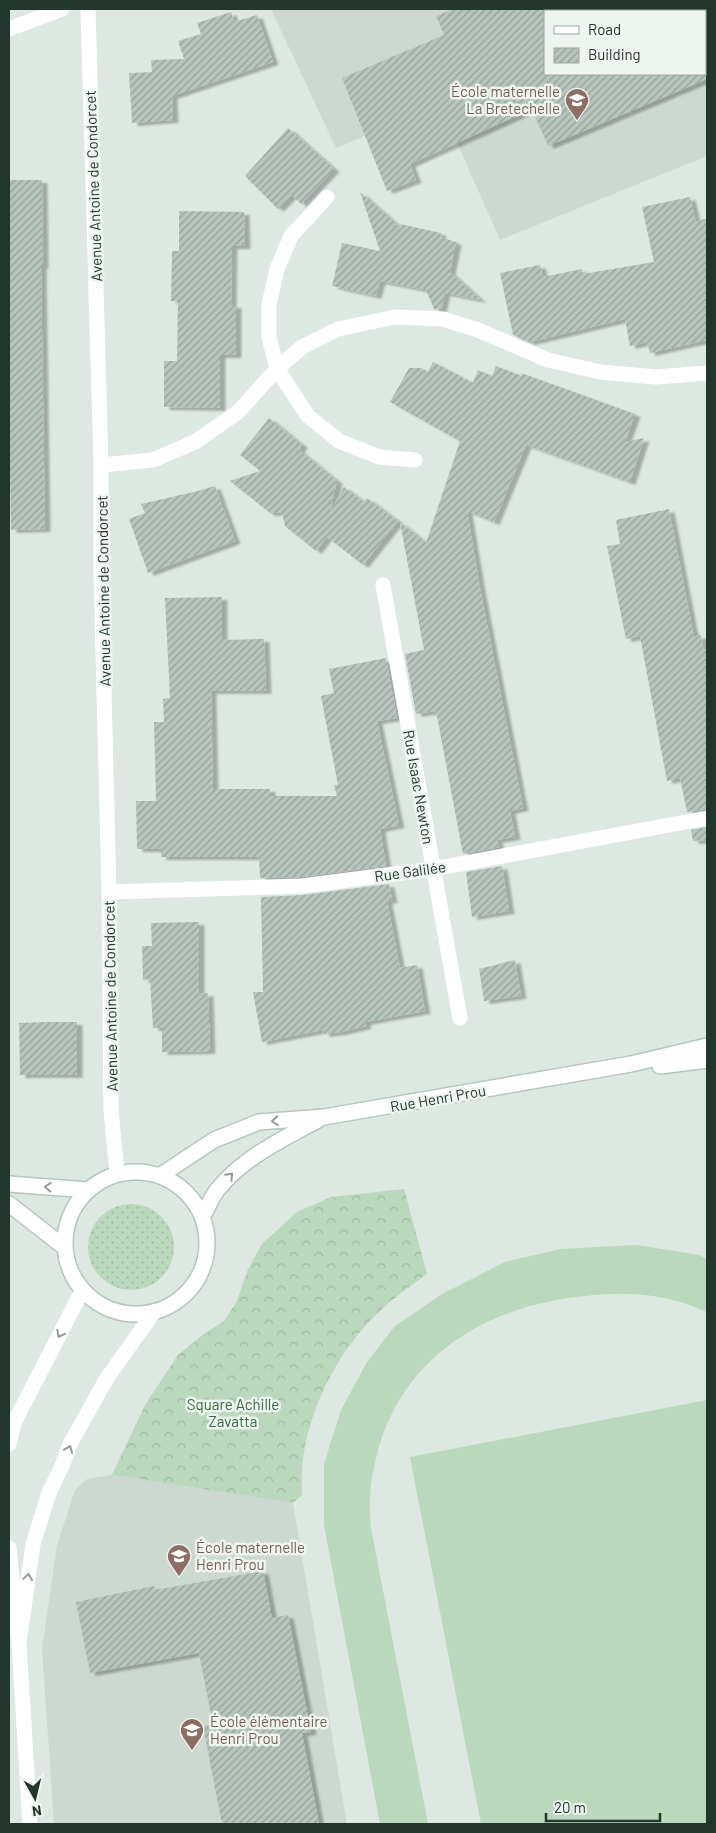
<svg xmlns="http://www.w3.org/2000/svg" width="716" height="1833" viewBox="0 0 716 1833" font-family="Barlow,sans-serif">
<defs>
<pattern id="grass-dots" width="8" height="8" patternUnits="userSpaceOnUse" patternTransform="scale(1.25)"><rect width="8" height="8" fill="#b9d8bc"/><path d="M2 2h.1M6 6h.1" fill="none" stroke="#9fbaa2" stroke-width="1.8" stroke-linecap="round"/></pattern>
<pattern id="forest-crowns" width="20" height="18" patternUnits="userSpaceOnUse" patternTransform="scale(1.25)"><rect width="20" height="18" fill="#b9d8bc"/><path d="M2 6a3 3 0 1 1 6 0M12 15a3 3 0 1 1 6 0" fill="none" stroke="#9fbaa2"/></pattern>
<pattern id="building-hatch" width="6" height="6" patternUnits="userSpaceOnUse" patternTransform="scale(1.25)"><rect width="6" height="6" fill="#b7c5be"/><path d="M-1 1l2-2M0 6l6-6M5 7l2-2" fill="none" stroke="#94a19b"/></pattern>
<filter id="shadow"><feDropShadow dx="5.5" dy="3" stdDeviation="1" flood-color="#0004"/></filter>
</defs>
<rect width="100%" height="100%" fill="#dee8e2"/>
<path fill="#cdd8d1" fill-rule="evenodd" d="M271,9h436v147l-207,84 -60,-136 -104,44zM545,11h160v63h-160z
M112,1475l181,28 54,321h-293l-12,-175 15,-104 18,-55 12,-11z"/>
<path fill="url(#grass-dots)" d="M88 1247a43 43 0 1 1 86 0a43 43 0 1 1-86 0Z"/>
<path fill="url(#forest-crowns)" d="M404,1189l23,85c-15,11 -31,22 -45,35 -49,44 -85,120 -80,186l-9,8 -181,-28 33,-70 33,-50 26,-21 20,-13 13,-20 11,-32 14,-25 35,-32 34,-15z"/>
<path fill="#b9d8bc" d="M637,1245l62,10 8,4v53c-40,-18 -78,-21 -122,-16 -95,9 -180,57 -207,154 -7,26 -10,51 -7,78l57,296h-48l-56,-299v-61l17,-54 26,-48 28,-36 47,-32 63,-32 55,-13z
M707,1400v424h-226l-71,-367z"/>
<path fill="url(#building-hatch)" filter="url(#shadow)" d="M453,9h92v65h162v5l-159,67 -16,-37 -122,55 6,16 -29,11 -45,-113 102,-43 -8,-19z
M231,12l3,10 23,-7 16,47 -101,34 1,24 -41,3 -3,-50 23,-1 -1,-12 33,-1 -6,-18 23,-7 -4,-11z
M288,128l46,41 -33,35 -9,-9 -14,14 -33,-33z
M9,180h33l1,86h-2l4,263 -34,1 -2,-114z
M360,192l42,37 -2,-5 41,9 -1,4 16,5 -6,30 31,28 -36,-7 -4,17 -7,-1 -8,-19 -46,-9 -4,15 -44,-10 10,-43 38,8z
M690,197l6,25 11,-4v122l-57,13 -3,-11 -17,4 -5,-27 -95,23 -17,-7 -13,-62 40,-8 3,12 39,-8 1,5 71,-12 -12,-55z
M179,211l65,1 1,34h-13l-1,59h5v50h-16v53l-56,-1v-46h13l1,-60h-7l1,-50h7z
M433,362l40,21 5,-13 14,6 4,-10 26,10 -1,-3 114,41 -10,28 19,-4 -14,44 -104,-37 -32,77 -27,-11 13,77 43,220 -13,3 5,26 -18,3 2,7 -36,7 -27,-143 -20,3 -11,-60 19,-4 -24,-128 26,21 34,-102 -70,-39 19,-34h12l7,4z
M269,418l33,27 -3,5 38,31 -7,31 14,-25 20,15 3,-4 31,23 -35,44 -36,-28 -11,14 -31,-25 -3,-14 -12,1 -40,-32 30,-10 -20,-16z
M215,486l20,55 -87,32 -19,-54 16,-6 -4,-9 57,-13z
M669,509l25,128 7,-2 3,15 3,-1v160l-20,3 -7,-34 -13,3 -27,-145 -14,3 -19,-93 13,-2 -4,-24z
M222,597v43l42,-1 2,52h-55l2,98h57v7h67l-3,-11h4l-17,-89 13,-3 -5,-24 57,-11 11,60 -20,3 22,104 -19,4 6,37 -85,11 -41,1 -1,-21h-98v-8h-24l-1,-48h20l-2,-79h10l-1,-23 7,-1 -5,-100z
M707,827v13l-14,1 -2,-11z
M502,866l7,45 -37,6 -6,-45z
M389,884l3,16 -5,1 13,67 17,-3 8,46 -60,11 1,4 -25,6 -17,2 -1,-4 -61,12 -9,-50h10l-2,-95 42,-2z
M199,922v72l9,-1 2,58 -48,1v-24h-9l-3,-49 -7,1 -1,-34h10l-1,-23z
M515,960l6,36 -37,5 -5,-32z
M44,1022h33v53h-57l-1,-52z
M263,1571l9,47 16,-3 23,117 -9,1 17,91h-97l-19,-98 10,-1 -14,-72 -109,20 -14,-71 78,-16 1,4z"/>
<g fill="none" stroke-linecap="round" stroke-linejoin="round">
<g stroke="#b3c7bc" stroke-width="18">
<path id="secondary" d="M660,1066l47,-6
M65 1243a71 71 0 1 1 142 0a71 71 0 1 1-142 0Z
M161,1175l53,-35 45,-18 65,-5 307,-53 76,-18
M9,1184l79,6
M9,1204l55,43
M203,1216c5,-9 9,-20 15,-27 26,-32 65,-50 100,-69"/>
</g>
<path stroke="#fff" stroke-width="15" d="M88,9l13,456v108l8,319 2,218 6,64
M9,29l53,-20
M327,197l-36,39 -14,33 -8,35v33l8,32 31,47 31,25 40,16 36,3
M101,465l52,-5 42,-18 43,-30 39,-43 25,-22 36,-18 57,-12 48,2 35,11 70,30 52,12 56,5 51,-4
M383,585l77,433
M109,892l193,-6 131,-17 274,-51
M9,1444l5,-21 68,-132
M9,1548l10,95 11,181
M19,1643l14,-99 16,-51 13,-27 8,-22 37,-66 47,-66"/>
<use href="#secondary" stroke="#fff" stroke-width="15"/>
</g>
<defs><path id="oneway-chevron" d="M-2-3.5L2.5 0L-2 3.5" fill="none" stroke-width="1.6" stroke-linecap="round" stroke-linejoin="round" transform="scale(1.25)"/></defs>
<g stroke="#909a96">
<use href="#oneway-chevron" transform="translate(275 1121) rotate(175)"/>
<use href="#oneway-chevron" transform="translate(230 1176) rotate(-46)"/>
<use href="#oneway-chevron" transform="translate(48 1187) rotate(-176)"/>
<use href="#oneway-chevron" transform="translate(60 1334) rotate(118)"/>
<use href="#oneway-chevron" transform="translate(69 1449) rotate(-68)"/>
<use href="#oneway-chevron" transform="translate(28 1577) rotate(-82)"/>
</g>
<defs>
<g id="school-pin" transform="scale(1.25)"><path d="M0 17L-7.5 6A9.5 9.5 0 1 1 7.5 6Z" fill="#8d6e63" stroke="#eef5f1"/><path d="M0-5L7-2L0 1L-7-2ZM-4 1L0 2.5L4 1V4Q0 6-4 4Z" fill="#fff"/></g>
</defs>
<g fill-rule="evenodd">
<use href="#school-pin" x="577" y="100"/>
<use href="#school-pin" x="179" y="1556"/>
<use href="#school-pin" x="192" y="1730"/>
</g>
<g text-anchor="middle" dominant-baseline="central" stroke-width="5" stroke-linejoin="round" paint-order="stroke">
<g font-size="15" fill="#785e54" stroke="#eef5f1" text-anchor="start">
<text x="560" y="91" text-anchor="end">École maternelle<tspan x="560" dy="17">La Bretechelle</tspan></text>
<text x="196" y="1547">École maternelle<tspan x="196" dy="17">Henri Prou</tspan></text>
<text x="210" y="1721">École élémentaire<tspan x="210" dy="17">Henri Prou</tspan></text>
</g>
<g font-size="15" fill="#21362d" stroke="#eef5f1">
<text transform="translate(93 186) rotate(-92)">Avenue Antoine de Condorcet</text>
<text transform="translate(103 591) rotate(-91)">Avenue Antoine de Condorcet</text>
<text transform="translate(419 787) rotate(80)">Rue Isaac Newton</text>
<text transform="translate(410 871) rotate(-8)">Rue Galilée</text>
<text transform="translate(110 996) rotate(-91)">Avenue Antoine de Condorcet</text>
<text transform="translate(438 1098) rotate(-10)">Rue Henri Prou</text>
</g>
<g font-size="15" fill="#30693c" stroke="#eef5f1">
<text x="233" y="1404">Square Achille<tspan x="233" dy="17">Zavatta</tspan></text>
</g>
</g>
<rect width="716" height="1833" fill="none" stroke="#21362d" stroke-width="20"/>
<rect x="544" y="10" width="162" height="65" fill="#eef5f1" stroke="#9ca9a3"/>
<rect x="554" y="26" width="25" height="8" fill="#ffffff" stroke="#9ca9a3"/>
<text x="588" y="35" font-size="15" fill="#21362d">Road</text>
<rect x="554" y="48" width="25" height="15" fill="url(#building-hatch)" stroke="#9ca9a3"/>
<text x="588" y="60" font-size="15" fill="#21362d">Building</text>
<g transform="translate(35 1798) rotate(172)" stroke="#eef5f1" stroke-width="4" paint-order="stroke">
<path d="M0-4L9 19L0 12L-9 19Z" fill="#21362d"/>
<text y="-8" font-size="14" font-weight="bold" text-anchor="middle" fill="#21362d">N</text>
</g>
<path d="M546 1813v8h114v-8" fill="none" stroke="#21362d" stroke-width="2.5"/>
<text x="554" y="1813" font-size="15" fill="#21362d" stroke="#eef5f1" stroke-width="4" paint-order="stroke">20 m</text>
</svg>
